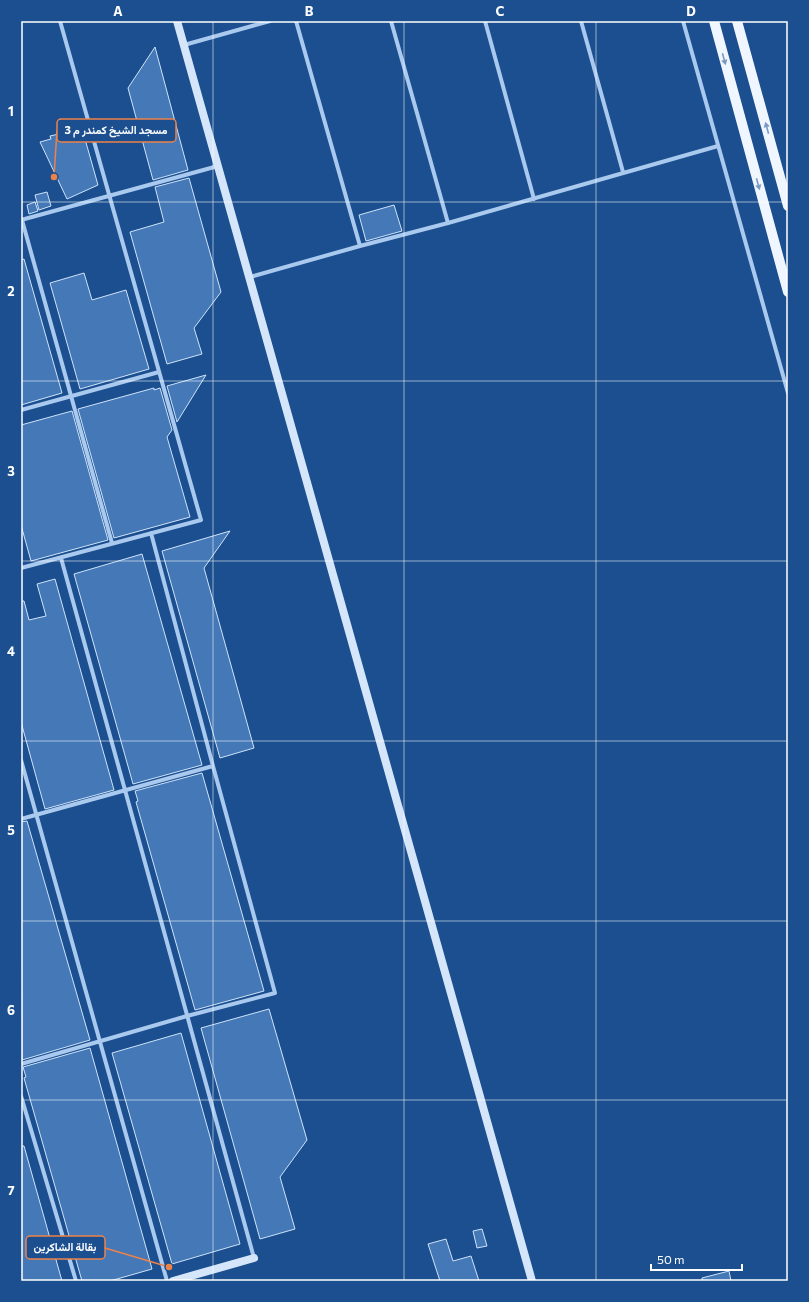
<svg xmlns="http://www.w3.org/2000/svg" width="809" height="1302" viewBox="0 0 809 1302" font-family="Commissioner,Vazirmatn,sans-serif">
<rect width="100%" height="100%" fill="#1b4f8f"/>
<path fill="#4478b7" stroke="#cfe3fa" d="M155,47l33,123 -35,10 -25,-92z
M68,132l1,3 14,-3 15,53 -31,14 -27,-57 11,-3 -1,-3z
M189,178l32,114 -27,36 8,26 -35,10 -37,-132 34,-10 -9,-35z
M47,192l4,14 -12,4 -4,-15z
M35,202l3,9 -9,3 -2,-9z
M394,205l8,26 -36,10 -7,-26z
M24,259l38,134 -41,12v-145z
M84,273l8,27 34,-10 23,79 -69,20 -30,-106z
M206,375l-29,47 -10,-36z
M154,388v2l6,-2 12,42 -5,7 23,80 -76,21 -36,-129z
M72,411l36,129 -77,21 -10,-36v-100z
M230,531l-26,37 50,180 -34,10 -58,-207z
M142,554l60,211 -69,19 -59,-210z
M55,579l59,211 -69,19 -24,-87v-121h3l5,19 17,-4 -9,-32z
M202,773l62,218 -69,19 -59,-208 2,-1 -3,-10z
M27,821l63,219 -68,20 -1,-238z
M269,1009l38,131 -27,37 15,52 -35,10 -59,-211z
M181,1033l59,211 -68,20 -60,-211z
M90,1048l62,221 -42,12h-28l-58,-203 2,-1 -3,-10z
M21,1146h3l38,135h-41z
M482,1229l5,17 -10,2 -4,-17z
M446,1239l7,22 18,-5 8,25h-39l-12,-37z
M729,1271l2,10h-29v-3z"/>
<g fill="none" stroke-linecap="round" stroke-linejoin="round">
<path stroke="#a9c9ee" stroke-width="4" d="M296,21l64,225
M391,21l57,202
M485,21l49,178
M581,21l42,151
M683,21l105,372
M184,45l86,-24
M21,220l197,-54
M22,220l90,323
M250,277l110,-31 88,-23 270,-77
M21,410l138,-38
M61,558l193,700
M21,568l180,-48 -141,-499
M21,760l146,521
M21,819l192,-53
M21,1064l166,-48 88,-23 -62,-227 -62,-233
M21,1096l55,185"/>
<path stroke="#d6e6fa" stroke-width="8" d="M177,21l355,1260
M173,1281l81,-23"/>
<path stroke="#f0f6ff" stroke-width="10" d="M714,21l74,271
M737,21l51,185"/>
</g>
<defs><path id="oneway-solid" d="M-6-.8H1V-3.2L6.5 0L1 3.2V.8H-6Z"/></defs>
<g fill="#7b9ac1">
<use href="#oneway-solid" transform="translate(724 59) rotate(75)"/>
<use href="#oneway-solid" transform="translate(767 128) rotate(-105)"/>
<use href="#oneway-solid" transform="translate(758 184) rotate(75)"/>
</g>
<path fill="none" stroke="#fff" stroke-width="1" stroke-opacity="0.55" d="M213,21v1260M404,21v1260M596,21v1260M21,202h767M21,381h767M21,561h767M21,741h767M21,921h767M21,1100h767"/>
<path fill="none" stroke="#ee8249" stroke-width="1.5" d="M54 177L57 130M169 1267L105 1248"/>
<g fill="#ee8249" stroke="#1b4f8f" stroke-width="1.5">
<circle cx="54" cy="177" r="4"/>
<circle cx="169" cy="1267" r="4"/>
</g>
<g fill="#1b4f8f" stroke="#ee8249" stroke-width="1.5">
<rect x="57" y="119" width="119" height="23" rx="4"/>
<rect x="26" y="1236" width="79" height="23" rx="4"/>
</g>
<g font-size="11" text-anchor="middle" font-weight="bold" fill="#fff">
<text x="116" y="134">مسجد الشيخ كمندر م 3</text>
<text x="65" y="1251">بقالة الشاكرين</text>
</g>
<rect width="809" height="1302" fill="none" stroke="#1b4f8f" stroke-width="44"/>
<path d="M651 1264v6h91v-6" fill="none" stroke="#ffffff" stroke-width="2"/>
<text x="657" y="1264" font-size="12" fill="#ffffff" stroke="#1b4f8f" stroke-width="3" paint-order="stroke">50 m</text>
<rect x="22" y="22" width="765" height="1258" fill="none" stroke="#fff" stroke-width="1.5"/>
<g font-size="13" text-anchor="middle" font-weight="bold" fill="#fff">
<text x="118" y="16">A</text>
<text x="309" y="16">B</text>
<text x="500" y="16">C</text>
<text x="691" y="16">D</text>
<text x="11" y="116">1</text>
<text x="11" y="296">2</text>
<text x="11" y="476">3</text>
<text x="11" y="656">4</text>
<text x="11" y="835">5</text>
<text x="11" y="1015">6</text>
<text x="11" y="1195">7</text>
</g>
</svg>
